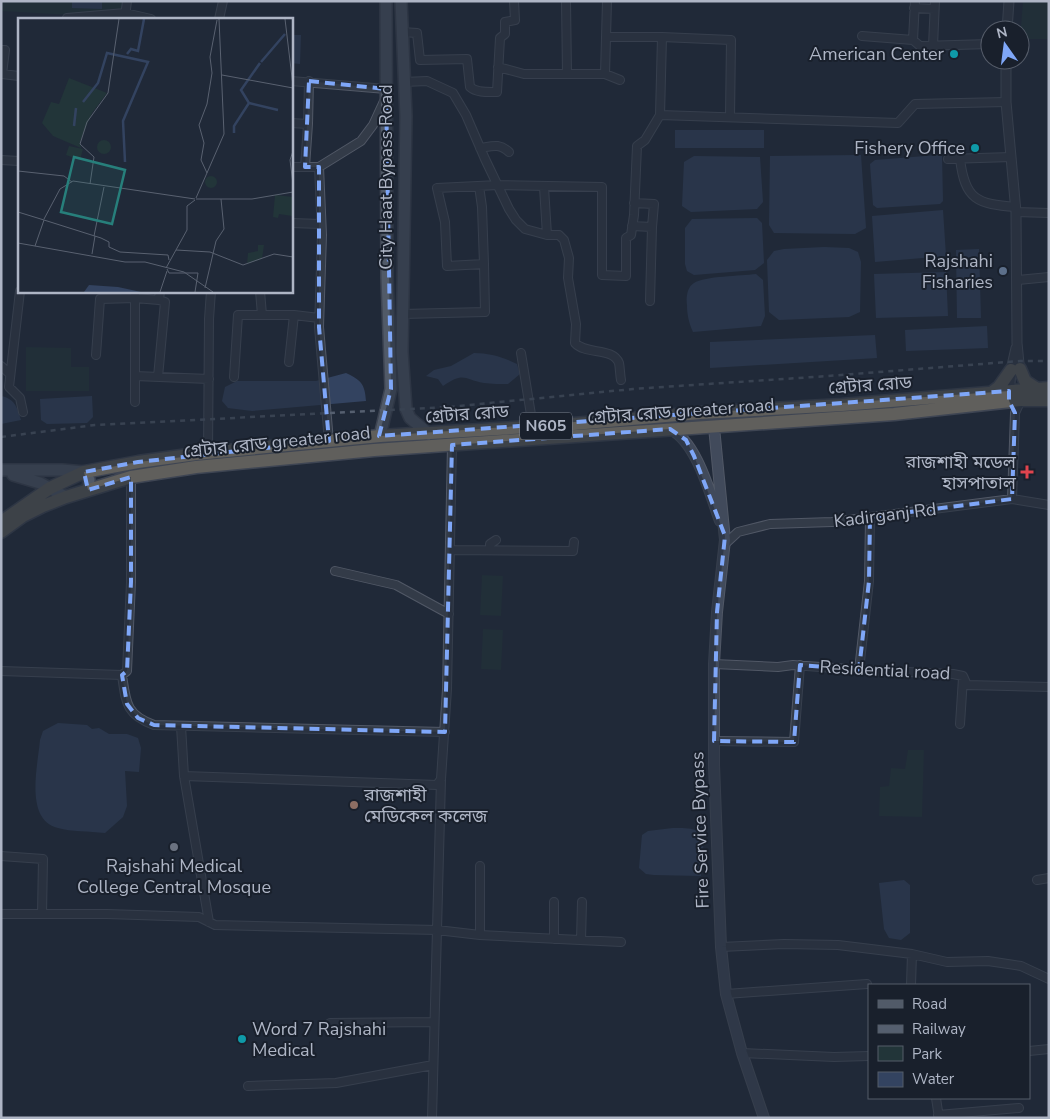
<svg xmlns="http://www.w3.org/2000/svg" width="1050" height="1119" viewBox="0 0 1050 1119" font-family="'Nunito Sans','Noto Sans Bengali',sans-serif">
<rect width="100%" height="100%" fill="#202938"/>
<path fill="#223539" d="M1,1h123v17l-123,-7z
M1023,1h26v38h-29z
M26,347l45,1v19h18v24h-63z
M482,575l21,1 -2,40 -21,-1z
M483,629l20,1 -2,40 -20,-1z
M908,750h16l-2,67 -43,-1 1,-29 9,-1 2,-18 14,1z"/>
<path fill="#334360" d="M72,1h30v8l-30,-1z
M291,35h10l-1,29 -9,-1z
M675,130h89v18h-89z
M861,155l5,73 -11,6 -81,-1 -5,-8 1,-69z
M938,155l4,1 1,45 -3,3 -63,4 -4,-3 -3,-41 5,-4z
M694,156l66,1 3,45 -6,7 -66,3 -9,-6 2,-44z
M943,210l3,46 -71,6 -3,-46z
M757,218l5,5 2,40 -9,7 -61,5 -7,-4 -2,-7v-36l7,-9z
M824,247l25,1 9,4 3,10 -1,50 -11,5 -70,3 -10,-8 -2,-52 7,-9 10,-2z
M979,249l2,69h-24l-1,-68z
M946,272l2,44 -72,2 -2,-44z
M756,274l7,6 2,36 -4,10 -68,6c-4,-9 -6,-17 -6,-27 -1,-7 0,-18 7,-22 11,-7 47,-7 62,-9z
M987,326l1,22 -82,3 -1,-21z
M875,335l2,23 -167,10v-26z
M474,353c15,0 29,4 43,11l3,10 -12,10c-8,0 -16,0 -24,-1 -20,-3 -19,-12 -41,3l-5,-7 -12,-3 8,-6 17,-4z
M346,373c15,7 19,11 20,28l-114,10 -24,-3 -6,-7 3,-14 12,-6h79z
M1,396c14,3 16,11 20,24l-20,4z
M92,396l1,21 -6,6 -40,1 -6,-4 -1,-21z
M58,723l29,2 5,4 7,-1 10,6h18l11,4 3,10 -2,24 -14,-1 2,35 -4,11 -18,16c-16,-2 -33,-1 -47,-5 -34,-8 -20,-63 -18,-88l3,-9z
M673,828c8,0 20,-1 27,5 6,5 2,35 1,43l-47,-1 -8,-1 -7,-6 3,-33 6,-4z
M904,880l6,5v48l-9,7 -12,-2 -5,-9 -5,-46z"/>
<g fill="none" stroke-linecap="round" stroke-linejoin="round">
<g stroke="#515866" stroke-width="10">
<path id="minor" d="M607,1l-2,73 15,6
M914,8l20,1
M125,17l2,-16
M67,18l58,-5 26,6
M219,19l4,-18
M402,32l15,1 3,27 47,-1 3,28c7,6 18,5 27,5l3,-54 5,-4v-12l10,-2 -1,-19
M862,36l51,4 7,6 70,-2
M606,37h56
M913,40l2,-39
M933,46l2,-45
M1,50h4l-3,24 17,2
M498,67l26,7h43l-1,-73
M567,74h38
M291,81l95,8
M404,82l23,-1 26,12 13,22 19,44 24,50 7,11 9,9 22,6h12l5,5 5,18 -1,20 8,46 -1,19c11,12 38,4 44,20 1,5 1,12 2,17
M660,115l238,8 17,-19 91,-2
M291,123l17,1 -3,43
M308,124l1,-43
M480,148c13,-2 19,-5 29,4
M948,159l63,-2
M960,159c5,41 17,45 56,48
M1,160l18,1
M291,167h28l3,68 -3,92 10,114
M319,167l42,-26 12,-16 12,-26
M479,186l3,21 2,57 -37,2 -2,-44 -8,-34 61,-3 104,2v88l24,1v-38l5,-3 3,-20 3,-69 8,-6 15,-25 2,-78 69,3 -1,77
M544,187l3,48
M1016,212l33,1
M291,223l30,1
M632,226l20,1 2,-23 -20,-1
M1018,280l31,-3
M20,291l-11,96 11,11 3,14
M260,291l2,24
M650,301l2,-74
M403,314l82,-2 -1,-48
M521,353l12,74
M96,355l4,-56 35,-1 24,2
M289,362l5,-47
M1,366l9,8
M135,376l74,3
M158,377l7,-75 -6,-2 1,-9
M234,377l4,-62h56l25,3
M135,402v-111
M208,453l1,-134 2,-28
M1012,499l3,-86 6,-13
M725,544l13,-12 32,-8 62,-2 180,-23 37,6
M450,550l123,1 1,-9
M490,550v-6l6,-4
M335,571l61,14 53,29
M714,664l64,3 15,-2 68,5 92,4 10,2 4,9 82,2
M859,670l10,-89 1,-64
M1,671l121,4 5,-4 4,-89v-105
M122,675c4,28 4,40 32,50l291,7
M960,724l3,-46
M181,726l3,50 25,146
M714,741l80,1 6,-77
M184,776l253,9 4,-6
M1,856l42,3 -1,55
M480,866v69
M1037,880l12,-2
M1,914h106l92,3 16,8 222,5 43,5 141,7
M554,939v-37
M581,940l1,-38
M721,947l63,-3 54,1 74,9 35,8 41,-1 33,5 28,13
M911,985l1,-31
M726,994l141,-10
M330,1023l103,-1
M1029,1051l20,-2
M742,1053l92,4 35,-1
M248,1086l88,-3 97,-18
M936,1098l3,20
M938,1115l81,-7
M432,1118l9,-339 6,-90 5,-244"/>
</g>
<g stroke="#515866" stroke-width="11">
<path id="tertiary" d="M1007,30l2,-29
M1006,60v42l10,110 1,131 3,31
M1009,397l2,-27 5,-22"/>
</g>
<g stroke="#515866" stroke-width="12">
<path id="secondary" d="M714,427l11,113 -8,72 -3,52v101l7,182 5,47 16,59 22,65
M670,429c27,13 40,65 50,92"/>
</g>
<g stroke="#3d4452" stroke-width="14">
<path id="primary" d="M401,1l5,115 -4,236 4,57 4,9 19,16
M380,436l11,-47 -4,-112 -1,-276
M1,470h61l22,2 5,8 -1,10
M13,475l27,8 26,14"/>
</g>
<g stroke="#3e4553" stroke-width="15">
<path id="trunk" d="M1020,369l5,12 12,8
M991,393l8,-6 12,-17
M1,522l49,-34 34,-16 54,-10 58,-8 184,-18 182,-11 138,-12 142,-8 207,-17
M1,532l22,-16 20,-10 23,-9 65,-20 65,-10 178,-17 520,-36 127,-14h28"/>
</g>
<use href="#minor" stroke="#333b48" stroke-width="8"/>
<use href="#tertiary" stroke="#333b48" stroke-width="9"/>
<use href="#secondary" stroke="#414a5b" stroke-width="10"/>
<use href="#primary" stroke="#515a68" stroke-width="11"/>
<use href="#trunk" stroke="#605f5c" stroke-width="12"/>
<path stroke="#555f6f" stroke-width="2.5" stroke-dasharray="5 5" stroke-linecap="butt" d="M1,437l94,-12 354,-18 184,-18 195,-13 192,-15h29"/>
</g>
<path d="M0 0H1050V1119H0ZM309,81l77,8 5,300 -12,47 630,-45v10l6,12 -3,86 -142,18 -1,64 -10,89 -59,-5 -6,77 -80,-1 3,-129 8,-76 -31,-80 -8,-16 -16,-11 -218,16 -7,287 -291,-7 -16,-7 -11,-14 -5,-29 5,-4 4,-89v-105l-43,13 -4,-18 54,-10 191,-21 -10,-114v-160h-14z" fill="#202938" fill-opacity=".55" fill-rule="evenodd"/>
<path fill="none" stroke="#7fa7f8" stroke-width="4" stroke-dasharray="10 6" stroke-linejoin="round" d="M309,81l77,8 5,300 -12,47 630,-45v10l6,12 -3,86 -142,18 -1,64 -10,89 -59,-5 -6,77 -80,-1 3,-129 8,-76 -31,-80 -8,-16 -16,-11 -218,16 -7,287 -291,-7 -16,-7 -11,-14 -5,-29 5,-4 4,-89v-105l-43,13 -4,-18 54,-10 191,-21 -10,-114v-160h-14z"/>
<g fill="#0f9aa8" stroke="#19202c" stroke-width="2">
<circle cx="954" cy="54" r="5"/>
<circle cx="975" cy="148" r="5"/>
<circle cx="242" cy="1039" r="5"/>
</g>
<circle fill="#5c6f8a" stroke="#19202c" stroke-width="2" cx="1003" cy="271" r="5"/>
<path fill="#e0444e" stroke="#19202c" stroke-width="2" d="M1024.5 464.5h5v5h5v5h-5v5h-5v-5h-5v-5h5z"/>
<circle fill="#8d6e63" stroke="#19202c" stroke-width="2" cx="354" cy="805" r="5"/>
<circle fill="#6b7280" stroke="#19202c" stroke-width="2" cx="174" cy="847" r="5"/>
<g text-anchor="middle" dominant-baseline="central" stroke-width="4" stroke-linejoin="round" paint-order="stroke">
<rect fill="#19202c" stroke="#818897" stroke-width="1" x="520" y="412.5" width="52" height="27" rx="4"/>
<g font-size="16" font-weight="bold" fill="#aeb5c5">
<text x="546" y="426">N605</text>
</g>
<g font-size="18" fill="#aeb5c5" stroke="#19202c" text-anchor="end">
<text x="944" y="54">American Center</text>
<text x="965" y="148">Fishery Office</text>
<text x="993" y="261">Rajshahi<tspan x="993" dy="21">Fisharies</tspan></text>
<text x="1016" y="462">রাজশাহী মডেল<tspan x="1016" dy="21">হাসপাতাল</tspan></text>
<text x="364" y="795" text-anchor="start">রাজশাহী<tspan x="364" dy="21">মেডিকেল কলেজ</tspan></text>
<text x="174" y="866" text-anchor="middle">Rajshahi Medical<tspan x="174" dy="21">College Central Mosque</tspan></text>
<text x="252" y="1029" text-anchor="start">Word 7 Rajshahi<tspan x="252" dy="21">Medical</tspan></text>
</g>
<g font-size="18" fill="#aeb5c5" stroke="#19202c">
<text transform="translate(386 177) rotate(-90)">City Haat Bypass Road</text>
<text transform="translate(870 385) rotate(-4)">গ্রেটার রোড</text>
<text transform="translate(681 411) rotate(-4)">গ্রেটার রোড greater road</text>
<text transform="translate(467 414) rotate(-4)">গ্রেটার রোড</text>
<text transform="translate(277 442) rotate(-6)">গ্রেটার রোড greater road</text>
<text transform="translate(885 515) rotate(-7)">Kadirganj Rd</text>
<text transform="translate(885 670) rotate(3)">Residential road</text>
<text transform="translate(700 830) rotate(-92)">Fire Service Bypass</text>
</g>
</g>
<g transform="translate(18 18)">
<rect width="275" height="275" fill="#202938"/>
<path d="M51,60l38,15 -15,20 -12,29 1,6 -28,-12 -11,-13 9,-21 8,2zM79 129a7 7 0 1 1 14 0a7 7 0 1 1-14 0ZM51,128l14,3 -3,11 -14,-5zM187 164a6 6 0 1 1 12 0a6 6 0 1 1-12 0ZM257,177l18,2 -1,19 -13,-2 -1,4 -5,-1zM240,227h6l-2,14 -15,5 1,-11 10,-2z" fill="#223539"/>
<path d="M71,267l29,2 23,5h-57z" fill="#334360"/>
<path fill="none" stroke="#334360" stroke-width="2.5" d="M109,36l4,-5 7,2 6,-32M243,44l24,-28M65,84l15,-19 9,-30 41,9 -25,59 2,41M231,85l29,7M56,108l2,-18M216,115v-7l15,-23 -8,-13 19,-27"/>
<path fill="none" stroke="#596170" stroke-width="1" d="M267,1l8,67M204,57l71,13M275,133l-3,9 3,24M0,153l46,5 8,6M189,155l-6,-13 3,-17 -5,-18 8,-21 5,-31 -2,-16 7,-37M72,166l4,-27 -14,-13 7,-22 21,-29 11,-74M178,180l28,-64 -5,-115M178,181h56l41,-7M0,194l26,8M26,201l16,-30 13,-8 122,18M26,202l57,18 8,4v5l11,5 48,3 1,5M76,218l10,-49M0,225l107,19h20l39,10 29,20M17,228l9,-26M158,232l34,2 33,13 31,-11 19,3M74,236l3,-18M148,250l21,-38v-24l8,-6M149,251l2,4h29l-3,19M187,270l11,-47 8,-12 -3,-30M142,274l7,-21"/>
<path fill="#277f7b" fill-opacity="0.15" stroke="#277f7b" stroke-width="2.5" d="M56,139l51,13 -13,54 -51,-12z"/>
<rect width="275" height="275" fill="none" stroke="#aeb5c5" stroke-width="2.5"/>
</g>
<rect width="1050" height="1119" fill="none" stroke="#aeb5c5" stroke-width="5"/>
<rect x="868" y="984" width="162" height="115" fill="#19202c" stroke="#555c69"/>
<rect x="878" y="1000" width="25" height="8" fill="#515a68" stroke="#555c69"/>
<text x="912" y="1009" font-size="15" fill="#aeb5c5">Road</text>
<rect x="878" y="1025" width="25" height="8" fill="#555f6f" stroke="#555c69"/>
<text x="912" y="1034" font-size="15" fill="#aeb5c5">Railway</text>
<rect x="878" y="1046" width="25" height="15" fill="#223539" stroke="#555c69"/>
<text x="912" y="1059" font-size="15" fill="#aeb5c5">Park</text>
<rect x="878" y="1072" width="25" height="15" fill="#334360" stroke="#555c69"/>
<text x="912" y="1084" font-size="15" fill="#aeb5c5">Water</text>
<g transform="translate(1005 45) rotate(346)"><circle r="24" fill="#19202c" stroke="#555c69"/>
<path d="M0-4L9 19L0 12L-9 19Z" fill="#7fa7f8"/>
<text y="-8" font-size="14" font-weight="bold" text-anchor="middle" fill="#aeb5c5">N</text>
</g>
</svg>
